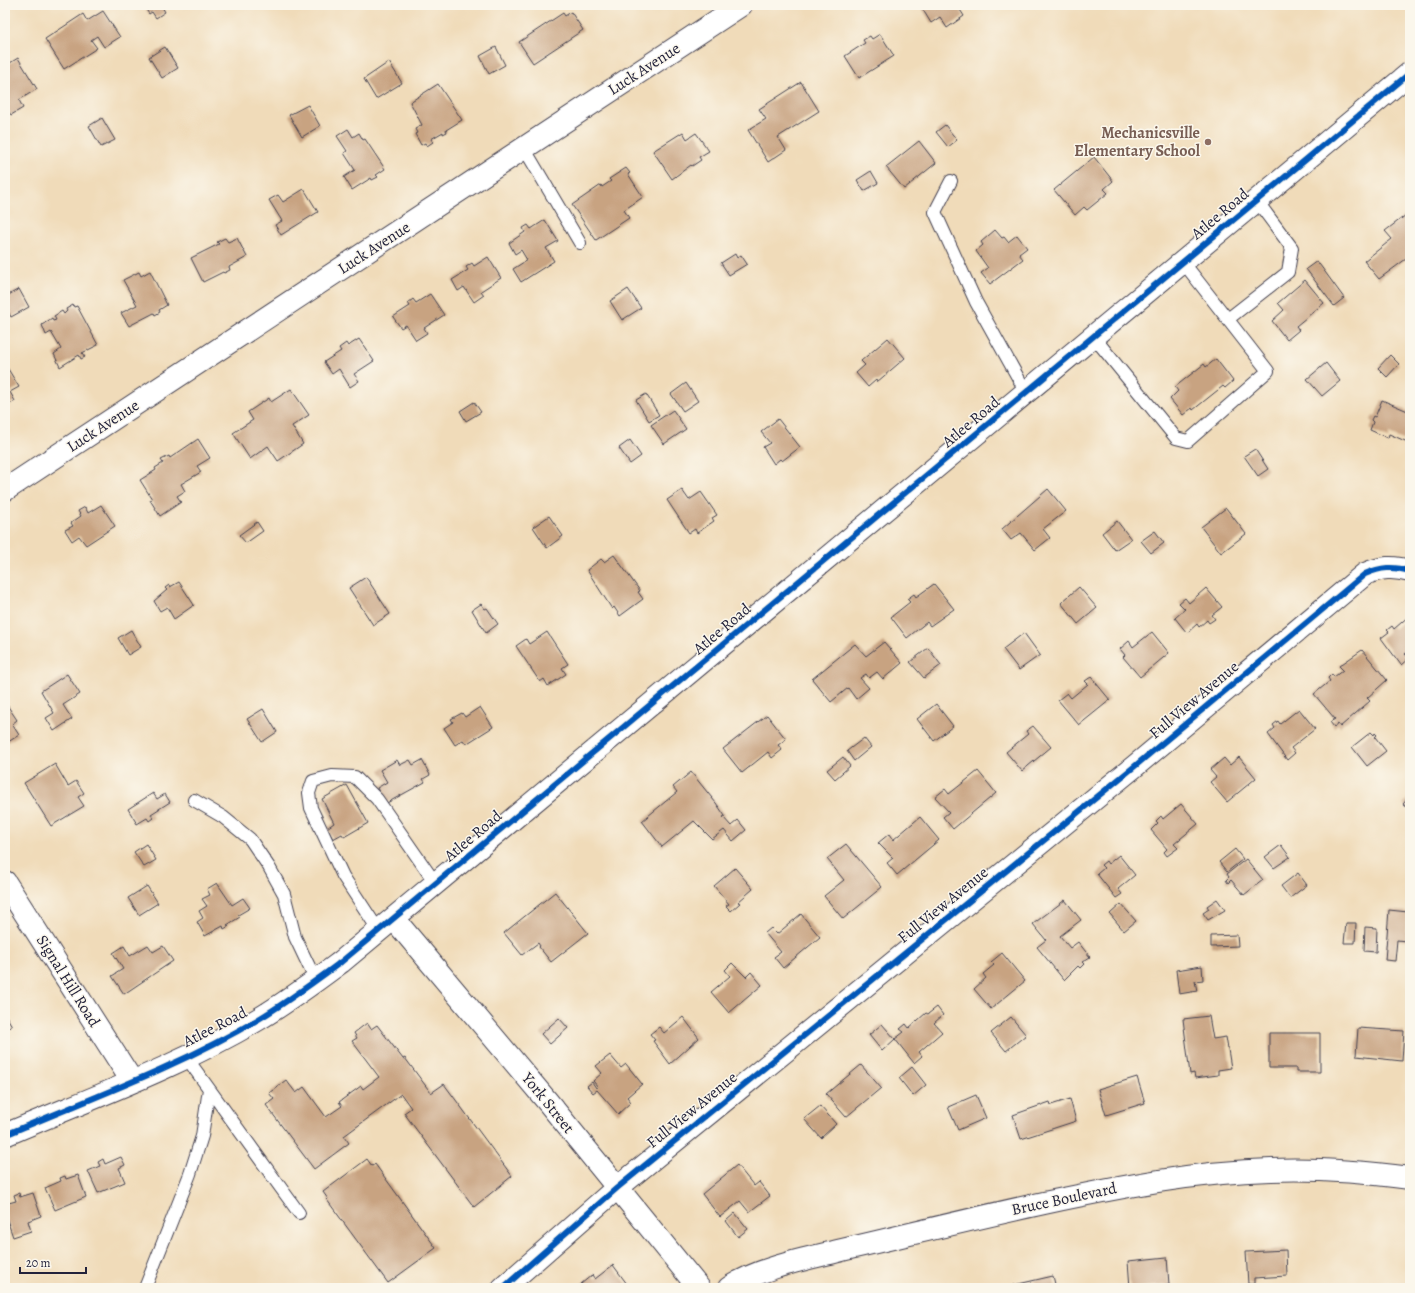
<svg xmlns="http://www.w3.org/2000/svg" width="1415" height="1293" viewBox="0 0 1415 1293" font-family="Alegreya,serif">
<rect width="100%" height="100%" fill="#fbf7ec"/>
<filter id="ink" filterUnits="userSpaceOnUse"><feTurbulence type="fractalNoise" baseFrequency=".025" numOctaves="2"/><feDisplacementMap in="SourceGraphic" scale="8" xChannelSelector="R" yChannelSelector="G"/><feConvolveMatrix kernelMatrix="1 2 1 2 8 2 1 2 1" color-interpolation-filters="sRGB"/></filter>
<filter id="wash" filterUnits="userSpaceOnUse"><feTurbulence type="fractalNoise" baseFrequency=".012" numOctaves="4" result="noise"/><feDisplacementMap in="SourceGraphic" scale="16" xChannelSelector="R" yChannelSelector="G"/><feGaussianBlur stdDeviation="0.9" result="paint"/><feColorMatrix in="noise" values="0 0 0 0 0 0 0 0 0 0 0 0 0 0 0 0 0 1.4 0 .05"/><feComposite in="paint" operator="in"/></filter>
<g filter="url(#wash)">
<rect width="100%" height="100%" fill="#f0dbb9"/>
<g id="blocks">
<path fill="#c8a381" d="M143,5h18l4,7 -9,6 -4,-6 -3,2z
M920,5h37l7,11 -17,12 -7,-11 -9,6z
M103,11l17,26 -16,10 -7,-11 -6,4 6,8 -33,21 -19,-30 38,-25 4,7z
M571,12l12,18 -50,33 -14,-21 44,-29 2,3z
M880,34l14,22 -35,22 -14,-22 20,-13 -2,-3 7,-4 2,3z
M165,47l13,21 -16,10 -13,-21z
M496,47l9,18 -16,9 -9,-18z
M18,58l19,31 -18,11 4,8 -12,7 -5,-7 -1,1v-43z
M389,62l13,21 -26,16 -12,-20z
M801,82l18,29 -41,26 8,13 -18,12 -20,-32 18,-11 -7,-10z
M438,84l24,36 -16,10 1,2 -4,2v-2l-12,7 2,3 -6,4 -2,-3 -4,2 -6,-11 2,-1 -2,-4 7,-4 -12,-23z
M308,105l12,21 -18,11 -13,-22z
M102,118l13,22 -14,7 -12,-21z
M945,125l12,15 -9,7 -12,-15z
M348,129l5,8 6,-4 4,7 2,-1 20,30 -9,6 2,2 -6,3 -1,-2 -19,12 -8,-13 11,-7 -11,-17 3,-2 -10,-15z
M683,132l4,7 9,-6 13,18 -10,6 2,3 -9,6 -1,-1 -19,14 -19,-28z
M919,141l17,22 -32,26 -18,-22z
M1094,157l19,24 -9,8 4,4 -21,17 -3,-3 -9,8 -21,-25z
M626,168l4,5 -2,1 15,23 -19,13 5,8 -33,22 -24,-35 29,-20 1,2 9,-6 -2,-2z
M871,171l7,12 -14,8 -7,-11z
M304,189l14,23 -37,23 -6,-10 7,-4 -13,-21 9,-5 5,7z
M1410,212v44l-31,23 -15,-18 28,-22 -7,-8z
M545,220l13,21 -12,7 8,13 -33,21 -8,-13 14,-9 -6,-10 -6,4 -6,-11 16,-11 -2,-4 5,-3 3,4z
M995,230l7,8 2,-1 4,5 9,-7 10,13 -8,6 4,5 -33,25 -9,-11 7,-5 -12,-17 7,-6 -2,-3z
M225,238l3,4 9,-4 10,19 -18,10 1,3 -6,3 -1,-1 -20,10 -12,-24 28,-14 -2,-2z
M735,254l2,4 4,-3 6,9 -18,11 -8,-12z
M488,257l13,21 -20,13 3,4 -10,7 -10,-15 -6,4 -6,-11 16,-10 -2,-3 6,-4 2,3z
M1317,261l27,37 -10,8 -28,-37z
M150,271l17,34 -8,5 1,2 -5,3 -1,-2 -25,13 -8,-13 16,-8 -14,-25 16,-8 2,4z
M1305,280l19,23 -28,23 3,4 -12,10 -15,-19 12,-11 -6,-7z
M19,289l10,18 -18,10 -6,-11v-9z
M628,289l13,19 -19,12 -12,-19z
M430,294l14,21 -20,13 3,5 -11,7 -10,-15 -5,3 -8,-11 17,-11 -2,-3 5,-4 3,4z
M73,305l1,2 3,-1 21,39 -16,8 3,4 -4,2 -2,-4 -19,12 -6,-13 7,-5 -10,-17 -5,3 -4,-10 10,-7 1,3 3,-1 -2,-4 8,-5 2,3 3,-3 -1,-2z
M888,338l17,20 -28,24 -1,-2 -8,7 -12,-14 9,-8 -4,-4z
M359,339l15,22 -20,13 5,7 -9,6 -11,-18 -7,5 -8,-12 17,-11 -2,-3 7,-5 2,3z
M1390,355l9,9 -12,13 -9,-9z
M1216,359l17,22 -8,7 -2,-2 -30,24 -1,-2 -9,7 -13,-16 8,-8 -3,-4 29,-23 2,3z
M1326,363l14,18 -18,15 -15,-17z
M5,364l14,23 -9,5 5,9 -10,6z
M686,383l12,18 -15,10 -12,-17z
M291,389l18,26 -17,11 11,18 -25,17 -10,-15 -18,13 -17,-26 20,-13 -5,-8 21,-14 2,4z
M646,394l13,21 -10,6 -13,-21z
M1382,400l28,12v31l-21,-9 -1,4 -18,-8 3,-8 -2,-2 2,-4 2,1z
M474,402l7,10 -15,9 -6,-10z
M673,410l13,19 -22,15 -13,-19z
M778,419l22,28 -18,14 -2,-2 -6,5 -11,-17 7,-4 -9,-11z
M198,439l12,19 -13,8 4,6 -20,12 4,7 -8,5 4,6 -21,14 -10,-16 2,-1 -12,-19 16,-10 -1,-2 8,-5 -2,-3 8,-4 1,2z
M630,440l11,16 -11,8 -11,-16z
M1255,449l13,20 -10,7 -14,-20z
M1048,489l18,22 -23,18 7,9 -15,12 -14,-17 -10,7 -9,-11z
M682,490l7,10 12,-8 16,23 -5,3 2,3 -17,12 -2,-4 -6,4 -22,-33z
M101,505l14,21 -29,19 -7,-9 -7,5 -7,-11 8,-4 -2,-3 10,-7 -3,-5 7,-4 3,6z
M1226,508l20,26 -25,19 -20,-26z
M549,516l14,20 -16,12 -14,-21z
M1117,521l14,18 -16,11 -13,-17z
M257,522l6,9 -17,12 -7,-8z
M1155,531l9,12 -13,10 -10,-12z
M614,555l26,36 -2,1 5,7 -23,17 -6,-9 -2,2 -25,-39 14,-11 3,3z
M366,577l24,37 -17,11 -24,-37z
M179,582l15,23 -20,14 -7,-12 -7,4 -6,-10 13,-11 -2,-2 4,-3 1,2z
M934,584l20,25 -24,17 -3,-4 -20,16 -16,-21 19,-15 -3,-3 7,-5 2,3z
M1079,587l18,21 -19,16 -17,-21z
M1206,588l16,19 -10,8 3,4 -6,4 -2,-3 -8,7 -2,-3 -10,9 -12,-15 10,-9 -6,-6 6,-5 4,5z
M481,604l4,5 2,-1 11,16 -12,9 -14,-23z
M1410,615v35l-5,4 4,4 -8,7 -20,-27 8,-6 -2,-2 5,-4 2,3z
M131,630l10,17 -13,8 -10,-17z
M547,632l21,32 -6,4 4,6 -18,12 -4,-7 -4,3 -24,-36 10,-7 3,5z
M1152,632l17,21 -29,24 -17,-20 2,-2 -5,-6 9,-8 4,6z
M1024,633l16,22 -21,15 -16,-21z
M884,642l18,21 -19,16 -6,-7 -8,6 -3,-4 -6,4 9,10 -13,11 -8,-11 -17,14 -19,-23 43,-35 11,12z
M928,648l13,17 -17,13 -14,-16z
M1362,650l25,30 -20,18 3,3 -30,26 -2,-3 -4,3 -4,-5 5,-3 -21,-25 16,-13 -2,-3 4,-4 2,3 9,-7 -4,-4z
M67,674l13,20 -17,11 9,14 -18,12 -8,-13 8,-5 -13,-22z
M1091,677l19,23 -31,25 -21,-25 9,-7 4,5 17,-14 -3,-3z
M5,702l12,18 -5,4 7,11 -14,9z
M936,704l17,22 -19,15 -17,-22z
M480,707l13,20 -27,17 -3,-4 -8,5 -11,-17 9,-6 -2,-3 11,-6 3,4z
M263,709l14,23 -15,10 -15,-23z
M1299,709l16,20 -24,19 4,5 -8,7 -19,-26 7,-6 -2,-3 5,-4 2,3z
M767,715l19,24 -8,6 4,5 -10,8 -4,-6 -26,21 -19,-24z
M1033,726l18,21 -29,24 -16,-19 22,-18 -2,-3z
M1371,732l3,3 1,-2 2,2 -2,2 11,14 -19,15 -15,-19z
M864,738l7,9 -17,14 -7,-10z
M843,757l7,9 -15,13 -8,-9z
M1239,757l17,21 -29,24 -17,-20 6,-5 -6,-7 14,-12 6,7z
M397,760l3,5 10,-5 3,5 9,-5 8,15 -7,4 2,3 -40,22 -8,-16 10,-6 -7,-12z
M55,764l13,22 8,-5 8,12 -6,4 6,9 -33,20 -27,-43z
M978,771l18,22 -43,36 -10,-12 6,-5 -14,-15 10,-8 4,5z
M691,772l25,31 9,13 -2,1 8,9 7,-6 8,10 -13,11 -9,-11 -12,9 -18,-18 -32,26 -20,-26 35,-29 -4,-5z
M347,785l21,38 -24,14 -2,-3 -9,5 -6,-11 7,-5 -12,-24z
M153,793l4,6 8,-5 5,8 -19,12 2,4 -4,3 -2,-3 -10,6 -9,-15z
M1410,796v14l-7,-6z
M1181,804l17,20 -24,20 4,4 -11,8 -3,-4 3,-3 -16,-19 7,-7 -2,-2 5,-5 2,3z
M920,817l19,23 -42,35 -10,-12 6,-5 -15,-15 11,-9 4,6z
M146,844l10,16 -12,7 -10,-15z
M846,844l36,43 -39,32 -19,-23 20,-16 -17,-21z
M1281,845l9,12 -16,11 -9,-11z
M1235,849l8,10 -16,13 -8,-10z
M1119,855l16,20 -17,14 4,5 -6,4 -19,-24 7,-6 -3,-3 5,-4 2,3z
M1246,859l17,21 -19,15 -13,-15 -3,3 -2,-3 3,-3 -2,-3z
M735,868l18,21 -15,13 2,1 -9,8 -5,-5 3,-2 -15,-18z
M1298,873l9,12 -17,13 -9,-12z
M217,883l15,22 11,-7 7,10 -12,7 2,2 -13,8 2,1 -5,3 -1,-3 -18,10 -8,-14 6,-4 -4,-7 8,-5 -5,-7 8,-4 -3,-6z
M147,886l11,17 -19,12 -11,-17z
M555,892l33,41 -37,29 -12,-15 1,-1 -2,-3 -16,12 -18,-22z
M1217,899l8,11 -17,10 -5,-7 6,-4 -2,-3z
M1065,900l16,20 -21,16 10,12 8,-6 12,15 -8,5 2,2 -4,4 -2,-2 -14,14 -27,-33 9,-7 -13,-16z
M1121,904l15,17 -12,10 -14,-17z
M1389,910l19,2 -2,29 -9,-1 -2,21 -10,-1z
M801,914l19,23 -37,31 -9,-11 7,-5 -16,-19 6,-5 6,6z
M1346,923h10l-1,20h-11z
M1365,927l12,1 -1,24 -12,-1z
M1237,935l1,11 -27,1v-11z
M148,945l5,7 10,-6 10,15 -49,33 -12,-18 11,-7 -10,-16 11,-7 6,10z
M1002,953l23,28 -34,28 -17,-20 12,-11 -3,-4 11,-9 -3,-3z
M732,963l14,14 5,-5 11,13 -33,28 -18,-21 19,-16 -5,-6z
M1202,966l1,14 -8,1 2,10 -18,3 -3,-24z
M937,1007l6,8 -9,8 8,9 -23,20 3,4 -8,7 -19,-24 9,-7 -4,-3 6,-5 3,4 17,-15 2,1z
M5,1014l7,12 -7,4z
M1209,1016l4,23 13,-2 5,31 -13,2v5l-23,3 -1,-5 -4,1 -7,-55z
M683,1017l16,21 -29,26 -17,-23 2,-1 -5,-6 9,-7 5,6z
M1011,1017l15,18 -20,16 -15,-18z
M559,1018l9,10 -18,16 -9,-10z
M367,1023l4,6 6,-4 26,34 2,-1 26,35 13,-9 68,92 -38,31 -70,-94 7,-5 -10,-14 -57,42 5,7 -35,26 -48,-64 8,-6 -5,-6 17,-13 10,13 8,-6 22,30 16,-11 -3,-4 22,-16 2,3 16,-12 -27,-36 5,-3 -3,-5z
M882,1024l13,15 -13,12 -13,-16z
M1358,1028l46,3 -2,30 -46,-5z
M1269,1033h51v39h-24v-4h-27z
M610,1055l11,13 5,-4 16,20 -15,13 4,5 -13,12 -21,-24 -4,3 -6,-7 5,-4 4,6 2,-1 -5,-6 9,-8 -6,-7z
M861,1065l20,23 -35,29 -20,-23z
M912,1067l14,18 -13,11 -14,-18z
M1137,1077l8,26 -39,12 -8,-26z
M976,1095l10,23 -28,12 -10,-23z
M1070,1099l6,22 -55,18 -8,-24 37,-13 1,3z
M820,1106l16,18 -15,14 -17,-19z
M121,1157l4,8 -6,3 6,14 -27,11 -10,-22 12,-5 -2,-4 5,-3 2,5z
M367,1159l5,7 3,-2 61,84 -48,35 -61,-83 1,-1 -5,-7z
M737,1165l17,21 5,-4 11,14 -21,16 -9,-11 -20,16 -18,-23z
M78,1175l8,22 -31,13 -10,-22 16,-7 -1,-3 5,-2 1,3z
M19,1193l1,4 13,-4 8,23 -13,5 3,10 -18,6 -8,-23v-10l11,-3 -2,-6z
M735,1213l13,16 -10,8 -12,-16z
M1286,1250l1,26 -33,2v6h-6l-2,-32z
M1167,1257l2,28 -39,3 -2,-27z
M613,1265l17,23h-47l-2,-4 11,-9 3,4z
M1053,1276l3,12h-41l-1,-3z"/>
</g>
</g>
<g filter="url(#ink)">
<use href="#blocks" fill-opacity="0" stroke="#413e4e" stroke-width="1"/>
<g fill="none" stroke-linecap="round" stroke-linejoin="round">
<g stroke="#413e4e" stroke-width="14">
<path id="lane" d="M524,148l56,95
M951,181l-16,31 41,90 50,90
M1228,319l60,-47 4,-24 -35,-47
M1093,336l83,102 12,3 80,-70 -85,-109
M194,800l29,17 27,22 19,28 15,27 11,43 21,44
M379,931l-36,-55 -32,-68 -2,-15 4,-12 19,-5 23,1 22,22 59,85
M186,1057l113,156
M145,1288l45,-114 12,-38 7,-47"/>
</g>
<g stroke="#413e4e" stroke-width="24">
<path id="street" d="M5,490l736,-485
M394,919l153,182 152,187
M503,1288l114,-100 518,-422 230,-192c16,-7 28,-8 45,-3
M729,1288c27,-19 76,-29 109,-37 69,-16 137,-33 206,-48 76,-16 150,-31 227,-33 46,-2 93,2 139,8"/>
</g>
<g stroke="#413e4e" stroke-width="24">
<path id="secondary" d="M5,882l127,199
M5,1135c84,-36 173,-68 252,-115 29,-17 57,-38 84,-58l1069,-889"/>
</g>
<use href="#lane" stroke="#fff" stroke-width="12"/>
<use href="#street" stroke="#fff" stroke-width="22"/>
<use href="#secondary" stroke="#fff" stroke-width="22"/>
<g stroke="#fbf7ec" stroke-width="8">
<path id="cycleway" d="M5,1135c84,-36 173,-68 252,-115 29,-17 57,-38 84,-58l1069,-889
M503,1288l114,-100 518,-422 230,-192c16,-7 28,-8 45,-3"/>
</g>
<use href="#cycleway" stroke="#0057b8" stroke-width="6"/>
</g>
</g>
<circle fill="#8d6e63" stroke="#fbf7ec" stroke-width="1.5" cx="1208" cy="142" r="4"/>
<g text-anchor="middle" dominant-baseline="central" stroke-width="3" stroke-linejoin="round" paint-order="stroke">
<g font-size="16" fill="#22223b" stroke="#fbf7ec">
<text transform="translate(644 69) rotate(-33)">Luck Avenue</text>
<text transform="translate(1220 214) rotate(-40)">Atlee Road</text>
<text transform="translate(374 248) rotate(-33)">Luck Avenue</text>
<text transform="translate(971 422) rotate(-40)">Atlee Road</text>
<text transform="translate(103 426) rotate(-33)">Luck Avenue</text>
<text transform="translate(722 629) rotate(-40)">Atlee Road</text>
<text transform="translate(1194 700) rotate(-40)">Full View Avenue</text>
<text transform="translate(473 836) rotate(-40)">Atlee Road</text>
<text transform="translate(943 905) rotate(-39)">Full View Avenue</text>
<text transform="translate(68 981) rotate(58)">Signal Hill Road</text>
<text transform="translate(215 1027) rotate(-27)">Atlee Road</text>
<text transform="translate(548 1103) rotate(51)">York Street</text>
<text transform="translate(692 1110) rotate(-39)">Full View Avenue</text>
<text transform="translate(1064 1199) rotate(-12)">Bruce Boulevard</text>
</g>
<g font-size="16" font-weight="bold" fill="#785e54" stroke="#fbf7ec" text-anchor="end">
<text x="1200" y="133">Mechanicsville<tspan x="1200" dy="18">Elementary School</tspan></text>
</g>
</g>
<rect width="1415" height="1293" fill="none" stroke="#fbf7ec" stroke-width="20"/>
<path d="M20 1267v6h66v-6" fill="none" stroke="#22223b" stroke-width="2"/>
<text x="26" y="1267" font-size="12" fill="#22223b" stroke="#fbf7ec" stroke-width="3" paint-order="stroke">20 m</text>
</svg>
